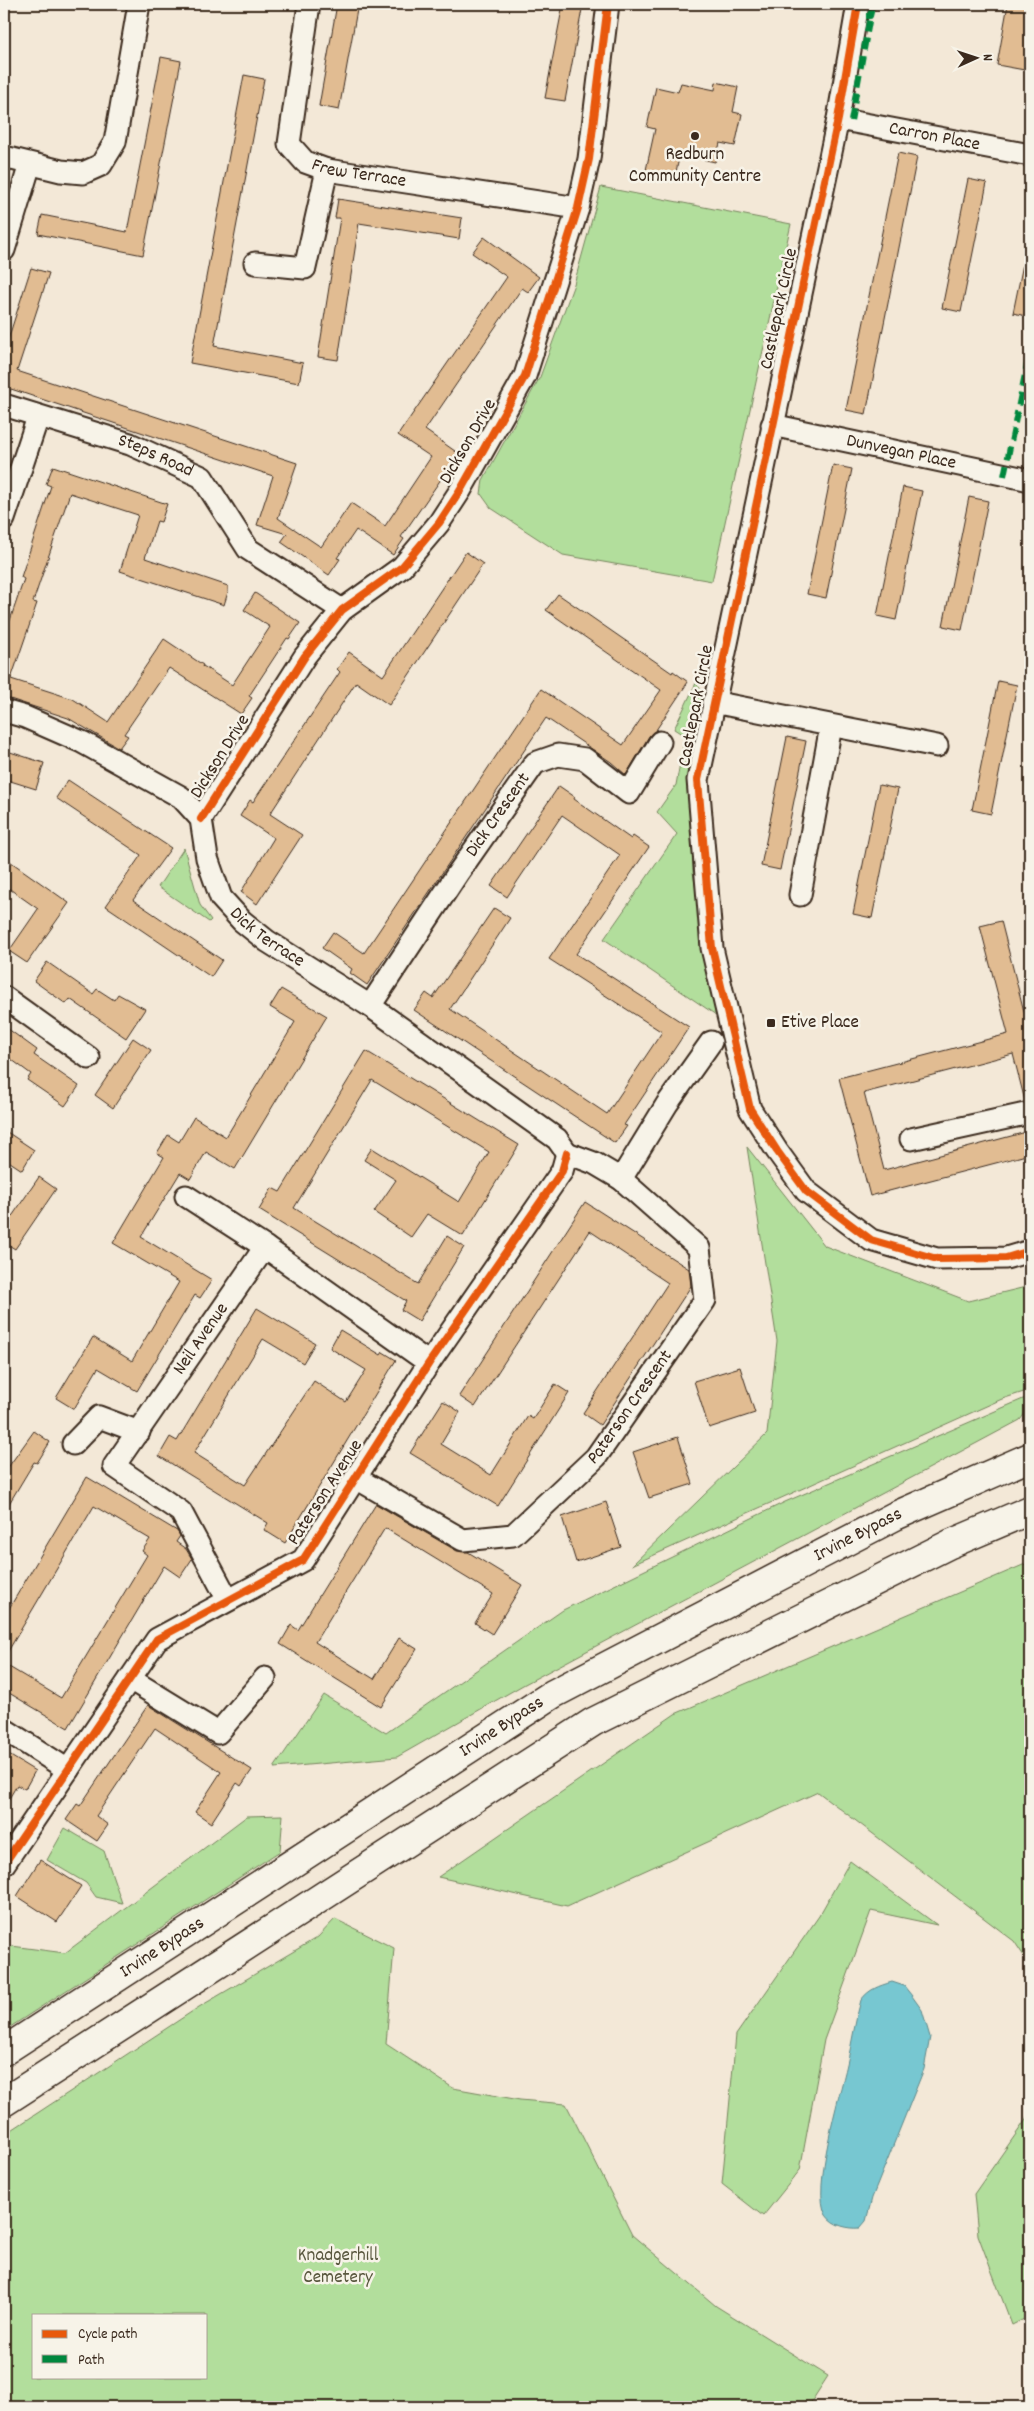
<svg xmlns="http://www.w3.org/2000/svg" width="1034" height="2411" viewBox="0 0 1034 2411" font-family="Dekko,sans-serif">
<rect width="100%" height="100%" fill="#f3e8d7"/>
<filter id="ink" filterUnits="userSpaceOnUse"><feTurbulence type="fractalNoise" baseFrequency=".02" numOctaves="2"/><feDisplacementMap in="SourceGraphic" scale="10" xChannelSelector="R" yChannelSelector="G"/><feConvolveMatrix kernelMatrix="1 2 1 2 8 2 1 2 1" color-interpolation-filters="sRGB"/></filter>
<g filter="url(#ink)">
<path fill="#b2de9c" stroke="#76845d" fill-rule="evenodd" d="M601,187l190,37 -79,357 -149,-26 -72,-47 -10,-14 2,-14 57,-103 34,-93z
M696,683l11,15 -19,69 5,105 23,143 -112,-76 73,-105 -20,-22 19,-27 9,-49 -11,-7z
M184,848l16,57 11,15 -2,2 -51,-35z
M747,1147l78,99 143,55 62,-15v104l-28,9 -370,166 135,-131 10,-93z
M1030,1396v11l-10,13 -497,265 -126,72 -123,11 50,-73 62,38 177,-123 222,-108z
M1030,1562v403l-16,-24 -196,-149 -251,114 -129,-29 237,-163z
M283,1815l-3,36 -276,180v-86l61,8 182,-137z
M65,1828l39,23 18,52 -26,-6 -10,-14 -39,-23z
M850,1861l87,64 -66,-14 -47,129 -24,130 -37,46 -41,-32 14,-149 83,-119z
M335,1919l59,29 -8,96 67,44 67,12 46,4 66,131 84,71 112,70 -20,31h-804v-272l195,-128 119,-70zM34,2315h172v62h-172z
M1030,2114v202l-18,9 -34,-90 -4,-41z"/>
<path fill="#77c7d1" stroke="#5f8889" d="M892,1982l12,4 8,10 10,14 8,27 -6,32 -52,129 -6,23 -6,7c-11,1 -27,-2 -34,-13 -15,-25 14,-120 21,-151 5,-21 8,-43 14,-64 8,-11 18,-14 31,-18z"/>
<path fill="#e1bc92" stroke="#3b2a1e" d="M337,4h21l-19,106 -20,-4z
M563,4h20l-18,97 -20,-3z
M1008,4h22v67l-33,-6z
M161,57l20,4 -38,194 -105,-21 4,-19 85,17z
M244,75l20,4 -50,267 89,17 -4,20 -109,-20z
M716,82l22,5 -5,25 9,2 -7,32 -15,-3 -5,19 -35,-8 -5,22 -29,-6 9,-41 -8,-2 9,-40 22,5 3,-9 34,7z
M898,153l19,4 -51,257 -20,-4z
M968,179l19,4 -26,129 -19,-4z
M338,199l124,19 -3,21 -100,-16 -21,137 -20,-3 22,-139h-5z
M484,237l55,40 -11,15 -6,-4 -97,142 37,26 -10,15 -4,-2 -47,68 3,2 -11,16 -37,-25 -19,28 3,1 -11,16 -48,-33 6,-8 -30,-9 16,-49 -262,-87 -2,5 -5,-1v-41l27,-84 18,5 -32,98 280,92 -19,55 43,29 30,-44 34,23 46,-69 -33,-22 109,-158 -35,-24z
M1023,264l7,1v52l-17,-4z
M833,465l19,4 -26,129 -19,-4z
M53,466l114,38 -6,18 -4,-1 -12,37 83,28v6l-4,13 -104,-34 18,-56 -68,-22 -37,109 4,1 -26,76 62,20 35,23 56,-83 39,26 -1,2 1,-1 29,19 38,-58 -26,-17 11,-17 45,30 -11,16 -2,-1 -38,58 3,2 -11,16 -72,-46 -45,66 4,2 -9,12 -51,-30 -64,-21v-59l20,-59 -3,-2 30,-91 -5,-2z
M903,487l19,4 -26,129 -19,-4z
M969,497l19,4 -26,129 -19,-4z
M466,552l17,12 -94,141 -33,-23 -86,132 32,21 -45,69 -16,-12 33,-54 -34,-22 10,-16 3,2 87,-130 -3,-3 12,-17 34,24z
M558,594l114,79 1,-2 15,11 -32,48 -7,6 -23,39 -15,-13 -65,-44 -179,267 -17,-12 2,-4 -30,-21 11,-16 31,21 177,-264 82,56 38,-55 -115,-80z
M998,681l19,4 -26,129 -19,-4z
M787,737l19,4 -26,129 -19,-4z
M4,750l40,13 -8,26 -32,-10z
M68,780l103,68 -38,52 89,60 -11,17 -105,-71 35,-51 -85,-57z
M879,785l19,4 -26,129 -19,-4z
M559,786l16,11 -1,2 57,40 2,-3 16,11 -73,107 113,73 -65,98 3,1 -12,17 -201,-133 12,-17 7,5 61,-90 16,10 -60,91 157,105 55,-82 -113,-73 71,-104 -58,-40 -55,82 -16,-11z
M4,857l65,46 -42,60 -18,-12 29,-42 -34,-24z
M1001,921l29,114v66h-5l-12,-47 -149,39 20,77 146,-39v23l-160,42 -31,-118 169,-44 -28,-108z
M47,962l46,32 4,-5 17,11 4,-6 27,15 -19,29 -56,-39 -4,5 -32,-23z
M281,989l46,27 -92,153 -29,-17 -16,27 -10,-6 -39,64 71,43 -12,18 -5,-3 -58,96 -39,-23 -24,41 -18,-11 37,-61 39,24 47,-79 -66,-39 51,-86 -7,-4 11,-18 11,7 15,-25 32,20 69,-115 -25,-15z
M4,1026l33,24 -3,5 45,31 -14,20 -38,-26 4,-6 -27,-20z
M133,1038l18,12 -38,58 -18,-13z
M366,1051l153,94 -56,91 -36,-22 -16,23 -37,-25 22,-32 -32,-20 8,-12 87,54 30,-50 -117,-72 -78,128 124,76 29,-48 17,11 -45,74 -18,-11 5,-9 -147,-91 13,-22 8,4z
M4,1130l30,20 -12,20 -18,-12z
M39,1177l17,12 -41,60 -11,-7v-14z
M585,1202l104,67 2,17 -91,139 -17,-12 85,-130 -78,-52 -115,176 -16,-11z
M257,1308l58,35 -12,20 -40,-24 -69,114 51,32 69,-104 32,21 20,-32 -36,-22 10,-18 41,25 2,-3 13,8 -111,183 -21,-13 4,-7 -109,-67 11,-19 7,4z
M740,1367l15,46 -46,15 -15,-47z
M555,1384l14,9 -71,113 -88,-53 33,-52 17,11 -19,32 50,31 37,-59 5,3z
M34,1431l16,11 -13,21 -3,-1 -30,50v-39z
M678,1437l15,47 -44,14 -16,-46z
M87,1477l90,54 3,5 -4,6 10,7 6,10 -12,18 -16,-11 -96,162 -64,-38v-26l57,34 86,-143 -5,-4 8,-12 -56,-33 -90,152v-41z
M606,1502l15,45 -45,15 -14,-45z
M376,1504l81,47 11,1 54,33 -30,49 -17,-11 18,-29 -108,-66 -70,114 59,37 25,-41 18,11 -36,58 -101,-63 11,-19 7,5z
M148,1705l104,65 -11,16 -4,-3 -26,40 -16,-11 26,-40 -66,-44 -59,88 12,9 -11,16 -31,-21 11,-16 3,2z
M4,1752l31,19 -10,18 -8,-4 -13,22z
M40,1860l41,26 -24,36 -40,-26z"/>
<g fill="none" stroke-linecap="round" stroke-linejoin="round">
<g stroke="#3b2a1e" stroke-width="25">
<g id="street">
<path id="s1" d="M309,4l-20,140 16,18 22,8 251,38"/>
<path d="M858,4l-20,115 -140,661 14,168 38,161 27,42 29,40 65,49 66,19 69,-1 24,-7"/>
<path id="s2" d="M838,119l192,36"/>
<path d="M4,157l57,14 22,2 18,-8 14,-23 24,-138"/>
<path d="M4,250l26,-86"/>
<path d="M255,263l50,5 22,-98"/>
<path id="s3" d="M4,405l126,39 72,33 46,72 94,61"/>
<path id="s4" d="M772,425l258,55"/>
<path d="M4,519l34,-102"/>
<path d="M713,702l224,44"/>
<path id="s5" d="M4,711l21,6 57,25 99,55 20,22 6,39 14,40 21,23 25,20 103,65 187,133 10,14"/>
<path d="M201,819l104,-163 37,-46 60,-43 37,-44 21,-32 65,-115 53,-168 11,-49 19,-155"/>
<path d="M800,895l31,-169"/>
<path d="M4,997l85,61"/>
<path id="s6" d="M370,1006l88,-133 77,-110 23,-8 27,4 44,34 31,-51"/>
<path d="M911,1139l119,-26"/>
<path d="M621,1179l46,-75 44,-62"/>
<path d="M186,1196l79,51 164,116"/>
<path d="M73,1444l26,-27 40,15"/>
<path id="s7" d="M356,1478l107,62 50,-5 83,-78 109,-157 -6,-52 -78,-69 -27,-16 -27,-10"/>
<path id="s8" d="M228,1600l-47,-88 -67,-46 151,-219"/>
<path d="M130,1679l88,54 47,-55"/>
<path d="M4,1729l64,41"/>
<path d="M4,1864l153,-225 146,-79 126,-197 133,-192 5,-18"/>
</g>
</g>
<g stroke="#3b2a1e" stroke-width="31">
<g id="highway">
<path id="s9" d="M4,2051l549,-357 342,-178 135,-59"/>
<path d="M4,2102l589,-380 357,-178 80,-34"/>
</g>
</g>
<use href="#street" stroke="#f7f3e8" stroke-width="21"/>
<use href="#highway" stroke="#f7f3e8" stroke-width="28"/>
<path stroke="#00873e" stroke-width="6" stroke-dasharray="12 6" stroke-linecap="butt" d="M866,16h4l3,-12
M851,121l19,-105
M1004,476l26,-126
M1028,2407l2,-7"/>
<g stroke="#f7f3e8" stroke-width="11">
<path id="cycleway" d="M858,4l-20,115 -140,661 14,168 38,161 27,42 29,40 65,49 66,19 69,-1 24,-7
M201,819l104,-163 37,-46 60,-43 37,-44 21,-32 65,-115 53,-168 11,-49 19,-155
M4,1864l153,-225 146,-79 126,-197 133,-192 5,-18"/>
</g>
<use href="#cycleway" stroke="#e8590c" stroke-width="8"/>
</g>
</g>
<g fill="#3b2a1e" stroke="#f7f3e8" stroke-width="2">
<circle cx="695" cy="136" r="5"/>
<rect x="766" y="1018" width="10" height="10" rx="2.5"/>
</g>
<g text-anchor="middle" dominant-baseline="central" stroke-width="5" stroke-linejoin="round" paint-order="stroke">
<g font-size="19" fill="#3b2a1e" stroke="#f7f3e8">
<text stroke="none"><textPath href="#s2" startOffset="98">Carron Place</textPath></text>
<text stroke="none"><textPath href="#s1" startOffset="221">Frew Terrace</textPath></text>
<text transform="translate(780 309) rotate(-78)">Castlepark Circle</text>
<text transform="translate(469 442) rotate(-60)">Dickson Drive</text>
<text stroke="none"><textPath href="#s4" startOffset="132">Dunvegan Place</textPath></text>
<text stroke="none"><textPath href="#s3" startOffset="160">Steps Road</textPath></text>
<text transform="translate(697 706) rotate(-79)">Castlepark Circle</text>
<text transform="translate(221 757) rotate(-58)">Dickson Drive</text>
<text stroke="none"><textPath href="#s6" startOffset="230">Dick Crescent</textPath></text>
<text stroke="none"><textPath href="#s5" startOffset="370">Dick Terrace</textPath></text>
<text stroke="none"><textPath href="#s8" startOffset="335">Neil Avenue</textPath></text>
<text stroke="none"><textPath href="#s7" startOffset="348">Paterson Crescent</textPath></text>
<text transform="translate(326 1493) rotate(-57)">Paterson Avenue</text>
<text stroke="none"><textPath href="#s9" startOffset="999">Irvine Bypass</textPath></text>
<text stroke="none"><textPath href="#s9" startOffset="594">Irvine Bypass</textPath></text>
<text stroke="none"><textPath href="#s9" startOffset="189">Irvine Bypass</textPath></text>
</g>
<g font-size="19" fill="#3b2a1e" stroke="#f7f3e8">
<text x="695" y="155">Redburn<tspan x="695" dy="22">Community Centre</tspan></text>
<text x="781" y="1023" text-anchor="start">Etive Place</text>
</g>
<g font-size="19" fill="#59573e" stroke="#f7f3e8">
<text x="338" y="2256">Knadgerhill<tspan x="338" dy="22">Cemetery</tspan></text>
</g>
</g>
<rect width="1034" height="2411" fill="none" stroke="#f7f3e8" stroke-width="20"/>
<rect x="10" y="10" width="1014" height="2391" fill="none" stroke="#3b2a1e" stroke-width="2" filter="url(#ink)"/>
<rect x="32" y="2314" width="175" height="65" fill="#f7f3e8" stroke="#aca397"/>
<rect x="42" y="2330" width="25" height="8" fill="#e8590c" stroke="#aca397"/>
<text x="78" y="2338" font-size="15" fill="#3b2a1e">Cycle path</text>
<rect x="42" y="2355" width="25" height="8" fill="#00873e" stroke="#aca397"/>
<text x="78" y="2364" font-size="15" fill="#3b2a1e">Path</text>
<g transform="translate(976 58) rotate(87)" stroke="#f7f3e8" stroke-width="4" paint-order="stroke">
<path d="M0-4L9 19L0 12L-9 19Z" fill="#3b2a1e"/>
<text y="-8" font-size="14" font-weight="bold" text-anchor="middle" fill="#3b2a1e">N</text>
</g>
</svg>
